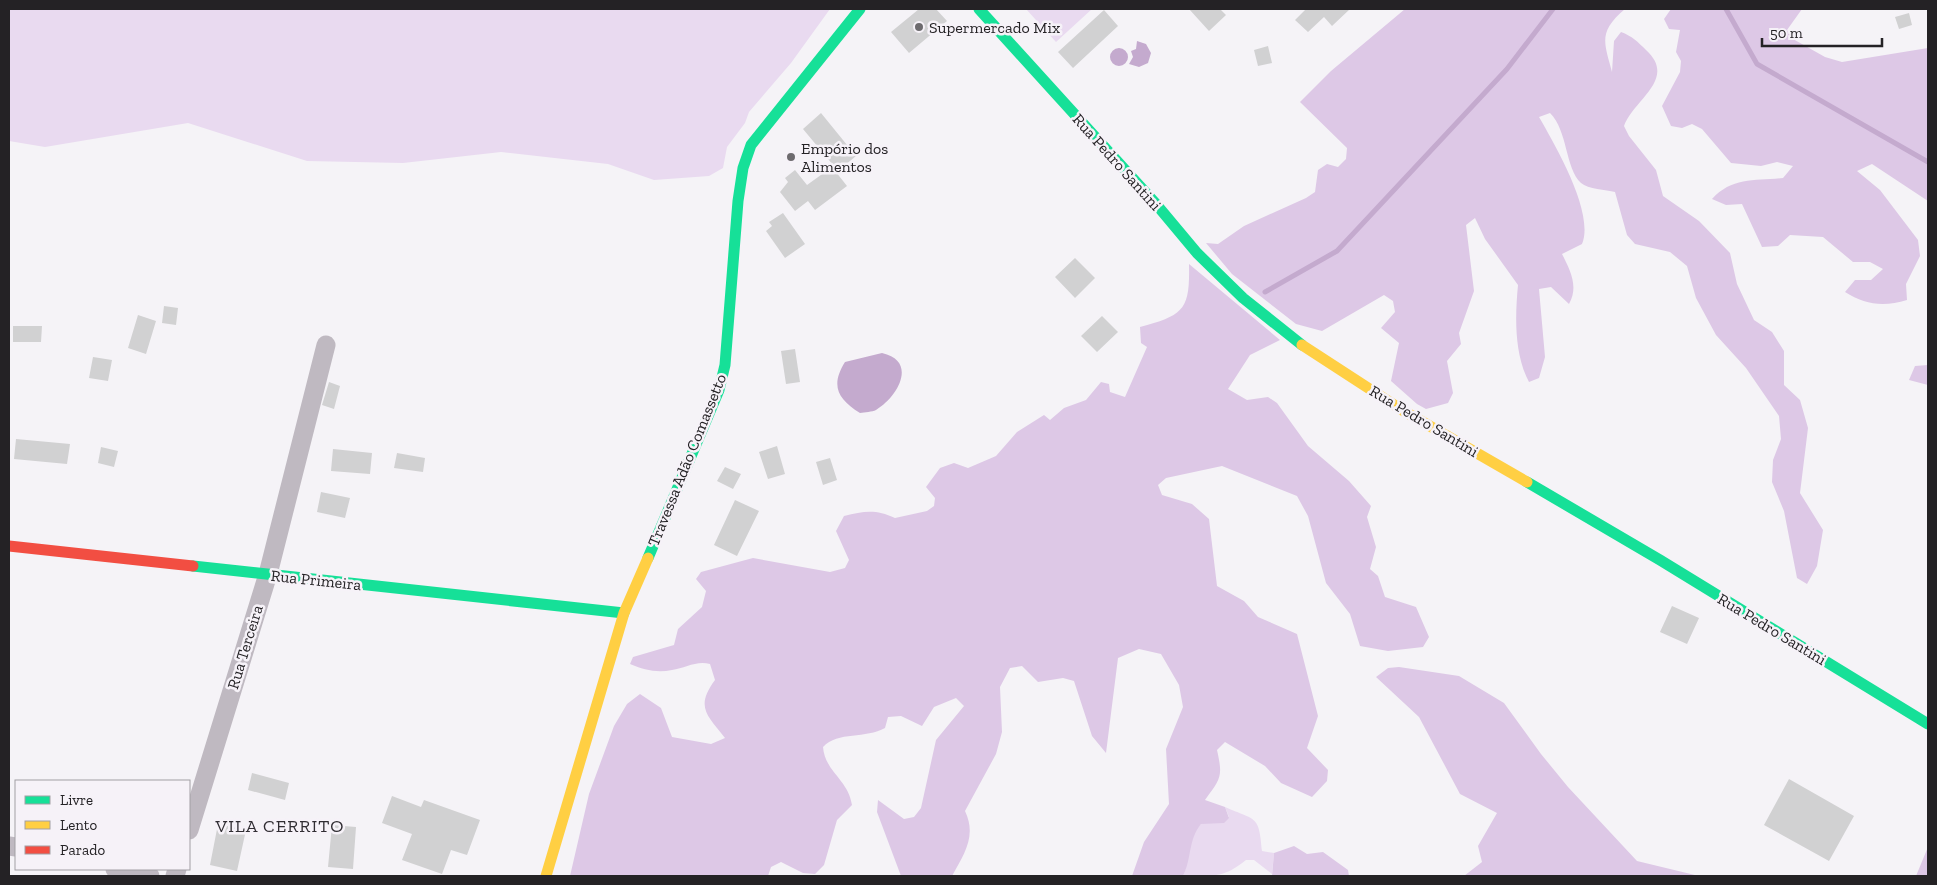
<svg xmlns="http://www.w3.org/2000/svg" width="1937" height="885" viewBox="0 0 1937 885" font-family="'Zilla Slab',serif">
<rect width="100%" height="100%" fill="#f5f3f7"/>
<path fill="#e9daf0" d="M9,9h821l-39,54 -42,49 -4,11 -18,24 -4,21 -14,8 -55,4 -46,-16 -107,-12 -98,11 -96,-2 -119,-38 -143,24 -36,-6z
M1026,9h66l-36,33z
M1225,807c32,14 34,8 37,44l12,2 -2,21 -18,-14h-8c-23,19 -35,16 -63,16 7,-14 4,-43 18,-52 7,-4 20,-5 28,-7z"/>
<path fill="#ddc8e6" d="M1405,9h220c-27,23 -21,33 -13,63l2,-31 7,-9c11,4 17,10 25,18 32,29 -13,50 -22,76l5,10 27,34 7,26 36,25 31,32 7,31 17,36 18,12 12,19v34l16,15 8,28 -8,65 23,37 -6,36 -10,18 -10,-6 -13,-67 -12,-29 1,-22 8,-21 -2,-23 -33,-48 -30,-33 -20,-37 -9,-32 -17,-14 -35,-8 -8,-9 -12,-43c-9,-2 -27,-3 -34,-9 -16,-15 -13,-52 -31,-70l-11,4c16,28 56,96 43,127l-20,10c8,16 17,32 7,50l-18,-17 -12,2 6,68 -6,21 -10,4c-15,-28 -14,-66 -11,-97l-33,-46 -10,-21 -9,7 8,66 -15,42 2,11 -14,17 6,32 -5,10 -22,6 -9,-5 -26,-23 8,-38 -18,-15 14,-16 -2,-11 -9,-6 -62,36 -26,-7 -64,-50 -26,-31 12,1 26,-18 62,-28 9,-6 3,-22 9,-6 11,3 8,-8 1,-11 -47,-46 31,-31z
M1671,9h131l-15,21 6,9 32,18 17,5 86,-14v153l-56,-37 -15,7 23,19 38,50 2,16 -14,28 1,16c-23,7 -42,5 -62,-8l10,-12h16l12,-11 -13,-7h-17l-30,-25 -33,-2 -12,11 -16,1 -20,-43 -16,1 -14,-6c20,-22 43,-18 71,-21l10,-12 -16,-4 -16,4 -30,-3 -29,-34 -10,-5 -10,4 -11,-2 -9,-20 18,-34 1,-11 -5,-9 4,-22 -11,-1 -5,-10z
M1189,264l91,76 -30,15 -22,34 19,11 21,-3 9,6 31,43 41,35 22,25 -4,11 9,30 -6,22 8,7 7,21 31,10 13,30 -6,10 -35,4 -28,-5 -10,-32 -24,-31 -18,-67 -11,-20 -75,-30 -56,12 -8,7 4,10 30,9 17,15 8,67 27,15 14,16 39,17 21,82 -11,32 21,22 -1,11 -15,16 -31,-14 -16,-17 -40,-24 -8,8c6,27 4,28 -12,50l20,7 4,11 -5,5 -23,1c-13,16 -9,34 -18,52h-51l12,-34 25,-38 -3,-55 17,-42 -4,-22 -18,-31 -22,-5 -21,9 -12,95 -14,-17 -18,-55 -11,-3 -25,4 -16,-16 -12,2 -10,19 2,45 -6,22 -31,57c12,25 -1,43 -13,65h-51l-24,-64 1,-12 26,19 10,-2 7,-9 15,-68 28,-34 -8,-8 -22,9 -12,19 -21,-10 -13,1 -3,11c-19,11 -47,3 -62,19 2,25 25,32 29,58l-15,15 -13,45 -9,9 -12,-1 -22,-11 -10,5 -3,9h-198l19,-82 25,-68 13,-22 13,-10 21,14 11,29 39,7 14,-6c-18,-23 -30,-31 -10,-58l-5,-16c-13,-4 -25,4 -38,6 -15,3 -28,0 -42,-6l3,-7 41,-12 4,-16 24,-22 4,-16 -10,-12 5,-7 52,-14 77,14 15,-4 4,-8 -13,-29 8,-15c20,-5 32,-7 51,2l32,-7 7,-5 1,-8 -9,-11 14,-19 14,-5 14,5 28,-12 21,-24 27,-17 6,5 14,-12 22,-8 15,-18 8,2 1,8 15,5 22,-50 -6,-4 -1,-16c44,-12 50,-17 49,-63z
M1928,365v20l-19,-5 6,-14z
M1399,667l60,9 45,27 37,51 27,33 69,74 62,15h-235l18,-14 -4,-16 19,-33 -37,-19 -41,-77 -43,-40 12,-9z
M1294,846l13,8 16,-2 25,18 1,6h-77l2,-23z
M1928,847v29h-12z"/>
<path fill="#c4aace" d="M1137,41l9,3 5,9 -3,10 -9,4 -10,-3 4,-7 -2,-6 5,-2z
M1110 57a9 9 0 1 1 18 0a9 9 0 1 1-18 0Z
M882,353c36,8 16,44 -6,57 -4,2 -11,2 -16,3 -22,-14 -30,-27 -15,-51z"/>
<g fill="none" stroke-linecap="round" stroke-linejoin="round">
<path stroke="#c4aace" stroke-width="5" d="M1726,9l31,55 171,98
M1265,292l72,-41 170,-182 46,-60"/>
</g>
<path fill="#d1d1d2" d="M919,9h17l11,12 -38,32 -18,-21z
M1189,9h31l6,6 -17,16z
M1306,9h44l-18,17 -8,-9 -16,15 -13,-12z
M1104,10l14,16 -45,42 -15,-16z
M1909,13l3,12 -13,4 -4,-12z
M1268,46l4,17 -14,3 -4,-16z
M821,113l35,43 -18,15 -35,-42z
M832,167l15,19 -32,24 -7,-9 -13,10 -15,-19 8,-10 -3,-4 10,-8 12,15z
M783,213l22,31 -20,14 -19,-27 6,-5 -3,-4z
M1075,258l20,20 -20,20 -20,-21z
M164,306l14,2 -2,17 -14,-2z
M138,315l18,6 -10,33 -18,-6z
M1102,316l16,16 -21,20 -16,-16z
M13,326h29l-1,16h-28z
M795,349l5,33 -14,2 -5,-33z
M93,357l19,3 -4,21 -19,-3z
M329,382l11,4 -6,23 -12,-4z
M16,439l54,5 -3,20 -53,-5z
M777,446l8,28 -17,5 -9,-27z
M101,447l17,4 -4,16 -16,-4z
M333,449l39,4 -2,21 -39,-3z
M397,453l28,5 -2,14 -29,-4z
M830,458l7,22 -14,5 -7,-23z
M725,467l16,7 -8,15 -16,-8z
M321,492l29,6 -5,20 -28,-6z
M735,500l24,11 -22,45 -23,-11z
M1672,606l27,12 -12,26 -27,-12z
M252,773l37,10 -4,17 -37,-10z
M1789,779l65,37 -25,45 -65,-36z
M392,796l29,11 3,-7 56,20 -13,35 -16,-5 -9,24 -40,-14 10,-26 -30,-11z
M218,824l28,6 -9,41 -27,-6z
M332,825l24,2 -3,42 -25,-2z"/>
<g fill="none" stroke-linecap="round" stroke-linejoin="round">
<path stroke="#bfb9c1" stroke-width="19" d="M189,830l79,-256 58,-229
M9,846l7,1
M115,869l35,7
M175,876l2,-7"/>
<path stroke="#16e098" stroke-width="11" d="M979,9l177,195 41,49 46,45 59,47
M1527,482l133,78 268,164
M648,558l71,-168 6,-25 13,-164 5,-33 8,-23 109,-136
M193,566l431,47"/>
<path stroke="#ffcf43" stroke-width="11" d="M1302,345l100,65 125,72
M546,876l78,-263 24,-55"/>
<path stroke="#f24e42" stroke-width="11" d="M9,546l184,20"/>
</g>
<g fill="#6d6b6e" stroke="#f6f2f8" stroke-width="2">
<circle cx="919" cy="27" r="5"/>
<circle cx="791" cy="157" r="5"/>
</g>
<g text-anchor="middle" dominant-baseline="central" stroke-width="5" stroke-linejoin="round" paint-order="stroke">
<g font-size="16" fill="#242225" stroke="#f6f2f8" text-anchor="start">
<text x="929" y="27">Supermercado Mix</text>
<text x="801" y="148">Empório dos<tspan x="801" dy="18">Alimentos</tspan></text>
</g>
<g font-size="16" fill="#242225" stroke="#f6f2f8">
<text transform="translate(1117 162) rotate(48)">Rua Pedro Santini</text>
<text transform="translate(1424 421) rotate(31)">Rua Pedro Santini</text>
<text transform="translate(687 460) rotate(-68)">Travessa Adão Comassetto</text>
<text transform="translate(316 580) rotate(6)">Rua Primeira</text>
<text transform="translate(1772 629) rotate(31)">Rua Pedro Santini</text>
<text transform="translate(245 647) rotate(-73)">Rua Terceira</text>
</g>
<g font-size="18" letter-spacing="1" fill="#302d32" stroke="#f6f2f8">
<text x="280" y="826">VILA CERRITO</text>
</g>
</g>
<rect width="1937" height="885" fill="none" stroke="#242225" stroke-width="20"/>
<rect x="15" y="780" width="175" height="90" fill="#f6f2f8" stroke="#a29fa4"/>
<rect x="25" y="796" width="25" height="8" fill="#16e098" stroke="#a29fa4"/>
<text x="60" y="805" font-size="15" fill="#242225">Livre</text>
<rect x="25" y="821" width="25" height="8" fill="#ffcf43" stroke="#a29fa4"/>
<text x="60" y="830" font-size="15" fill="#242225">Lento</text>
<rect x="25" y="846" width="25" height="8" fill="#f24e42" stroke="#a29fa4"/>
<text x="60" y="855" font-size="15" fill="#242225">Parado</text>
<path d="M1762 38v8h120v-8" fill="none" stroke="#242225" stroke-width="2.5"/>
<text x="1770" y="38" font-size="15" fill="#242225" stroke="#f6f2f8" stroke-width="4" paint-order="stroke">50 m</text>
</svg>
